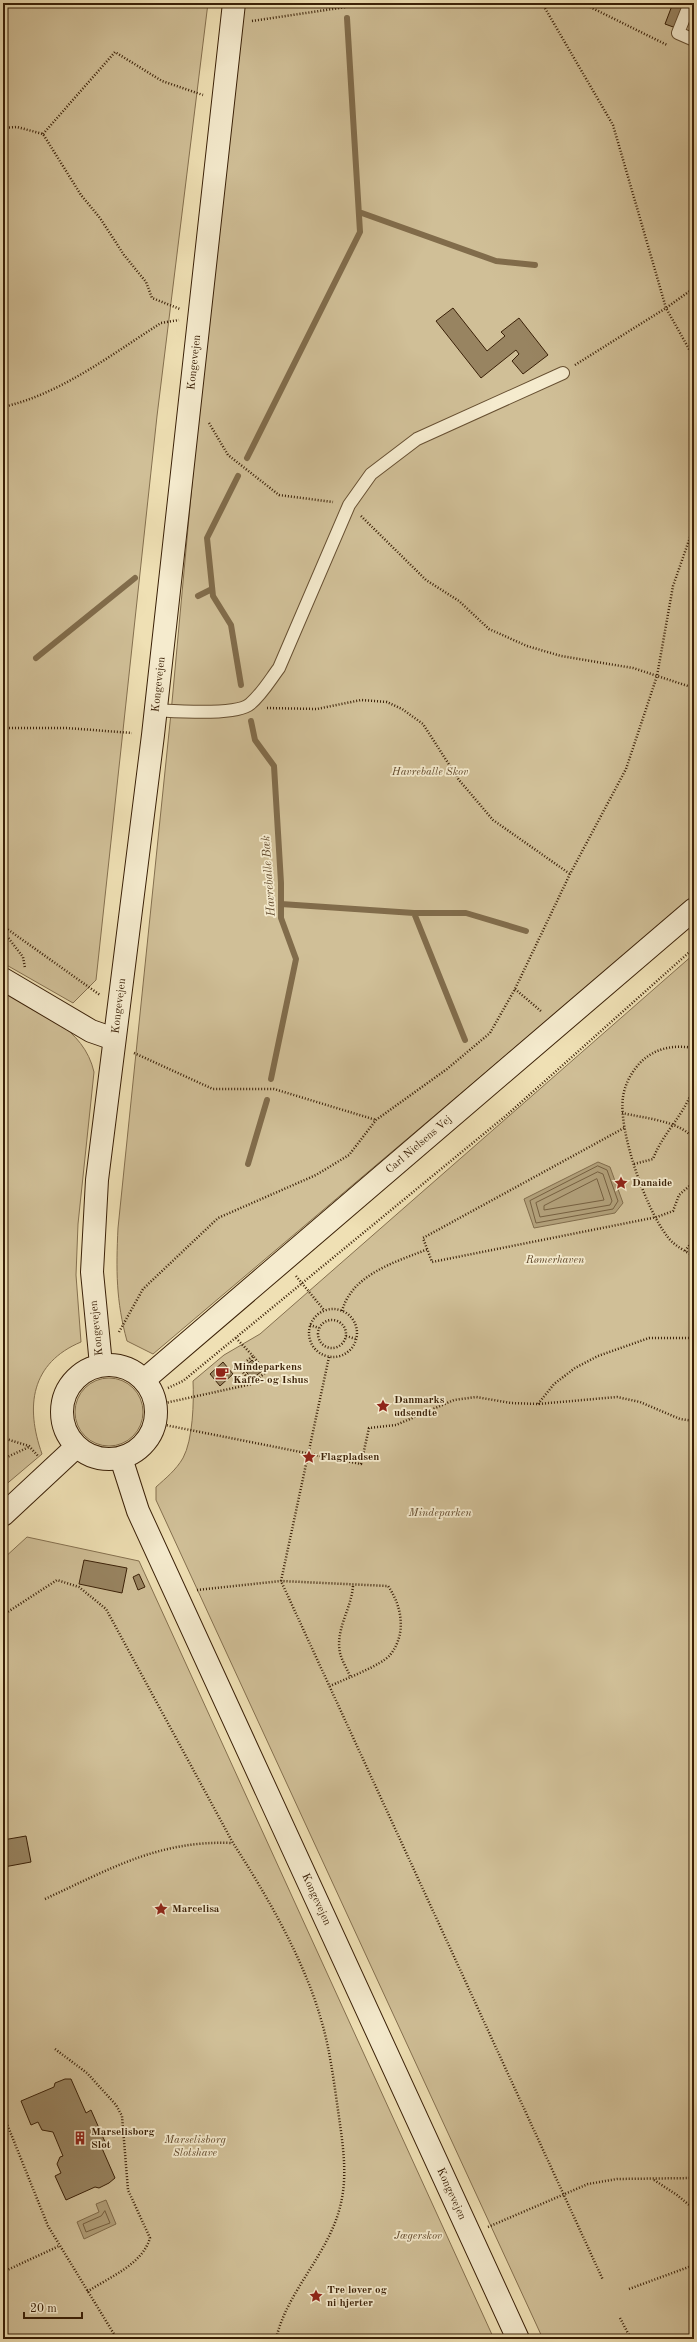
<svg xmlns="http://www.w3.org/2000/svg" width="697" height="2342" viewBox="0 0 697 2342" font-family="'Old Standard TT',serif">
<rect width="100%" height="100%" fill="#efe0b4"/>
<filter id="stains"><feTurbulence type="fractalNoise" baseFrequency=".005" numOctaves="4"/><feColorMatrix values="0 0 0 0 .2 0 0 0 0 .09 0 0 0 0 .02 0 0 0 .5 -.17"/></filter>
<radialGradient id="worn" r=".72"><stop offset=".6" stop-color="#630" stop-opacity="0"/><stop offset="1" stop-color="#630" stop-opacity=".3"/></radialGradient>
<path fill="#d0bf97" stroke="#85704f" d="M3,3h205l-51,413 -61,564 -23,23 -70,-40z
M244,3h450v893l-541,458 -26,-13c-11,-40 -11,-71 -9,-113l53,-515 35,-381z
M694,954v1385h-151l-387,-839v-13c10,-9 20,-17 27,-29 10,-18 11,-57 10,-77l31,-26 36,-21z
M3,991c36,20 81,37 91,81l-16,152 -2,51 5,67c-50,21 -56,64 -39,112l-39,33z
M75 1412a34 34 0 1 1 68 0a34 34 0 1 1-68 0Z
M27,1537l112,24 355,778h-491v-780z"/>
<path fill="#b19f79" stroke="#816c4b" d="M598,1162l12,5 13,36 -8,10 -81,15 -10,-29z
M106,2200l10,24 -32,15 -7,-17 22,-10 -3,-8z"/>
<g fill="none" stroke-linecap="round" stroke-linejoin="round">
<path stroke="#766040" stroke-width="1" d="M598,1166l9,4 11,31 -5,8 -77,14 -6,-22z
M598,1172l5,2 9,27 -2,4 -70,12 -4,-14z
M597,1179l7,21 -60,10v-4z
M105,2211l5,12 -24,9 -3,-8 18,-8z"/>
<path stroke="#816c4b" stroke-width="6" d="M359,212l137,49 39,4
M247,458l113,-226 -13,-214
M238,476l-31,62 6,58 18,29 10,60
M198,596l14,-7
M36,658l99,-80
M251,721l4,19 19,26 7,117v35l15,41 -25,120
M281,904l133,9 51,127
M414,913h52l60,18
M248,1164l19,-64"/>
</g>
<path fill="#988461" stroke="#3a2007" d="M673,3h13l-10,25 -11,-4z
M453,308l34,43 18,-15 -4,-4 18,-14 29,37 -25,19 -11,-13 7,-7 -3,-4 -35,28 -45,-57z
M252,1360l10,11 -10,8 -9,-11z
M223,1362l10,12 -13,12 -10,-12z
M84,1560l43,8 -5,25 -43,-9z
M139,1574l6,13 -7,3 -5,-13z
M26,1836l5,26 -27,5 -1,-27z
M65,2079h6l15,34 5,-3 15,34 -5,2 14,32 -6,5 -10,5 -4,-1 -29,13 -11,-24 6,-3 -4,-9 3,-7 3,-1 -10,-24 -11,-2 -4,-8 -7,3 -10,-24 33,-14 1,-4z"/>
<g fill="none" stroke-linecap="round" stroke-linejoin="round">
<g stroke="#675032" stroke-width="14">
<path id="lane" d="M690,3l-12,30 16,7
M155,710c20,1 81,6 95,-6 12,-10 20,-24 29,-36l70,-163 22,-31 46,-35 146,-66"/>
</g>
<g stroke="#3a2007" stroke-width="24">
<g id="secondary">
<path d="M3,979l88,52 23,8"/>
<circle cx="109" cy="1412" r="47"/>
<path id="s1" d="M101,1365l-9,-93 5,-92 56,-445 81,-732"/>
<path id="s2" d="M144,1380l550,-471"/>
<path id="s3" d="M121,1458l17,53 380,828"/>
<path d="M3,1515l73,-68"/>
</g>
</g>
<path stroke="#3a2007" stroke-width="2.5" stroke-dasharray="1 2" stroke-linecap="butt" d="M542,3l71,122 53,183 28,50
M582,3l85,42
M252,21l121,-18
M3,128l14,-1 26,7 38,61 19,23 24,37 22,27 6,16 28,11
M43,134l72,-82 47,29 41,14
M575,365l91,-57 28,-20
M3,407c58,-13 109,-53 158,-84l18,-3
M209,423l19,32 51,40 54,7
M361,516l65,64 33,21 30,28 38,17 34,10 72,12 61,20
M267,708l50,1 44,-9 26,2 15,7 21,15 36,56 34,40 77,54
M3,728h64l65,5
M3,926l97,69
M3,931l20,26 2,11
M515,989l27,23
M694,1048c-19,-3 -36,-1 -51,12 -10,9 -18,23 -20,37 -5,34 23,112 44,139 6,9 18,15 27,20
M134,1053l79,36h61l102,31
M622,1113c21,5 61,8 72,27
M624,1128l-201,110 9,24 225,-45 16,-6 6,-16 15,-13
M634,1164l19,-5c10,-27 33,-45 41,-74
M685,1251l9,-12
M296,1276l28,34
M309 1333a24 24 0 1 1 48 0a24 24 0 1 1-48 0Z
M342,1311c10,-37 54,-49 86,-62
M318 1334a14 14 0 1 1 28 0a14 14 0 1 1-28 0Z
M310,1325l9,3
M119,1332l24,-43 75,-71 98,-43 33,-20 27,-35 71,-51 43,-36 25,-44 55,-115 56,-105 31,-93 16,-90 21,-60
M346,1336l10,3
M236,1338l17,18
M329,1357l-48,224 322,699
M168,1388l15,-7 325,-267 186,-166
M538,1404l16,-20 21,-16 23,-12 51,-18h45
M156,1405l96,-21 14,-12 -13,-16 -14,11 13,17
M155,1423l206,41 8,-36 27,-3 58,-25 22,-3 35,6 27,1 79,-7 23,5 40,17 14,2
M3,1438l26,8 9,10
M3,1459l26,-12
M197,1590l84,-9 107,5c14,20 19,48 2,69 -8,10 -47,25 -60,31
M3,1615l54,-35 22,7 27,22 127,234c33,51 70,115 87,173 10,32 14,67 19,101 4,29 9,60 1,90 -12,48 -53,84 -64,132
M350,1676c-3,-7 -8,-15 -10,-23 -5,-24 12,-45 13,-68
M45,1899c65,-30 114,-59 187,-56
M55,2049l32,24 29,32 6,11 6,74 22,48c-8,27 -41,39 -63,54
M3,2114l45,112 69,113
M654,2180l23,15 17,14
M488,2227l100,-43 29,-5 77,-1
M3,2272l56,-26
M629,2289l65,-24
M620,2318l11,21"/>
<use href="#lane" stroke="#f5ebce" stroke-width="12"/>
<use href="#secondary" stroke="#f5ebce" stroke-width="22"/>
</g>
<defs>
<g id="sight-bare" transform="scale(1.08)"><path d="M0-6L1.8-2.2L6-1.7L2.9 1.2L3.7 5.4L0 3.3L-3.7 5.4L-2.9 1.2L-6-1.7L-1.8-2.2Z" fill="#8f2418" stroke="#f5ebce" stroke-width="2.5" paint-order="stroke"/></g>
<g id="cafe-bare" transform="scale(1.08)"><path d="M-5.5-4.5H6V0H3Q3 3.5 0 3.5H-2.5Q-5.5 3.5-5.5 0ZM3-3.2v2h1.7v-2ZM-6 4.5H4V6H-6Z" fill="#8f2418" stroke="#f5ebce" stroke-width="2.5" paint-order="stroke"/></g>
<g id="building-bare" transform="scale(1.08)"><path d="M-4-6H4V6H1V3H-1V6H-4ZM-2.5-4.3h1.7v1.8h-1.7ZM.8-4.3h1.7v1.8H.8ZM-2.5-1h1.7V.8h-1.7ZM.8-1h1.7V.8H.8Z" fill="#8f2418" stroke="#f5ebce" stroke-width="2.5" paint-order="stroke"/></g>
</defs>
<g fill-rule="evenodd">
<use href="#sight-bare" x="621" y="1183"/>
<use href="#cafe-bare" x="222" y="1373"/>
<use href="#sight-bare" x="383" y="1406"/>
<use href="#sight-bare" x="309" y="1457"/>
<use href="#sight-bare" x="161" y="1909"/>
<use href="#building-bare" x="80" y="2138"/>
<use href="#sight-bare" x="316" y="2296"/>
</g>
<g text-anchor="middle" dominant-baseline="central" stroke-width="3.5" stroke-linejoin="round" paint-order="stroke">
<g font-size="11" fill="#3a2007" stroke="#f5ebce">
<text stroke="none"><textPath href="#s1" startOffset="1009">Kongevejen</textPath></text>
<text stroke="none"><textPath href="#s1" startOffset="685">Kongevejen</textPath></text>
<text stroke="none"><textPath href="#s1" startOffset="361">Kongevejen</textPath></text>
<text stroke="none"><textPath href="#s2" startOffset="362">Carl Nielsens Vej</textPath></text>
<text transform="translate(97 1328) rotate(-96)">Kongevejen</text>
<text stroke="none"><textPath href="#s3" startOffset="483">Kongevejen</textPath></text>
<text stroke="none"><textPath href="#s3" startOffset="807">Kongevejen</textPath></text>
</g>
<g font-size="11" font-style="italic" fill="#60482b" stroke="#f5ebce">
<text x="430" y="772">Havreballe Skov</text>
<text x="555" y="1260">Rømerhaven</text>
<text x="440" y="1513">Mindeparken</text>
<text x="195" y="2140">Marselisborg<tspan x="195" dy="13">Slotshave</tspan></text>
<text x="418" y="2236">Jægerskov</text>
</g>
<g font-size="11" font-weight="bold" fill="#3a2007" stroke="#f5ebce" text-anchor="start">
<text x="632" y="1183">Danaide</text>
<text x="233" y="1367">Mindeparkens<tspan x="233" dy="13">Kaffe- og Ishus</tspan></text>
<text x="394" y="1400">Danmarks<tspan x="394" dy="13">udsendte</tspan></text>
<text x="320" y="1457">Flagpladsen</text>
<text x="172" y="1909">Marcelisa</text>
<text x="91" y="2132">Marselisborg<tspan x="91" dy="13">Slot</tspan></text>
<text x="327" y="2290">Tre løver og<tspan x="327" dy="13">ni hjerter</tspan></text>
</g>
<g font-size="12" font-style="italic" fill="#644c2f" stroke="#f5ebce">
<text transform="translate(269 876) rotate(-94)">Havreballe Bæk</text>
</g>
</g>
<rect width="697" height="2342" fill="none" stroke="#efe0b4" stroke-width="16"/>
<rect x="4" y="4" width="689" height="2334" fill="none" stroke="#3a2007" stroke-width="2"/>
<rect x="8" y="8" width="681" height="2326" fill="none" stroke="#3a2007"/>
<path d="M24 2312v6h58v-6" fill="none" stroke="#3a2007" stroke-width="2"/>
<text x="30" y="2312" font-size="12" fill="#3a2007" stroke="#f5ebce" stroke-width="3" paint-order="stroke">20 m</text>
<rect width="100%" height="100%" filter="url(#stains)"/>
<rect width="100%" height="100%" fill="url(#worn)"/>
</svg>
